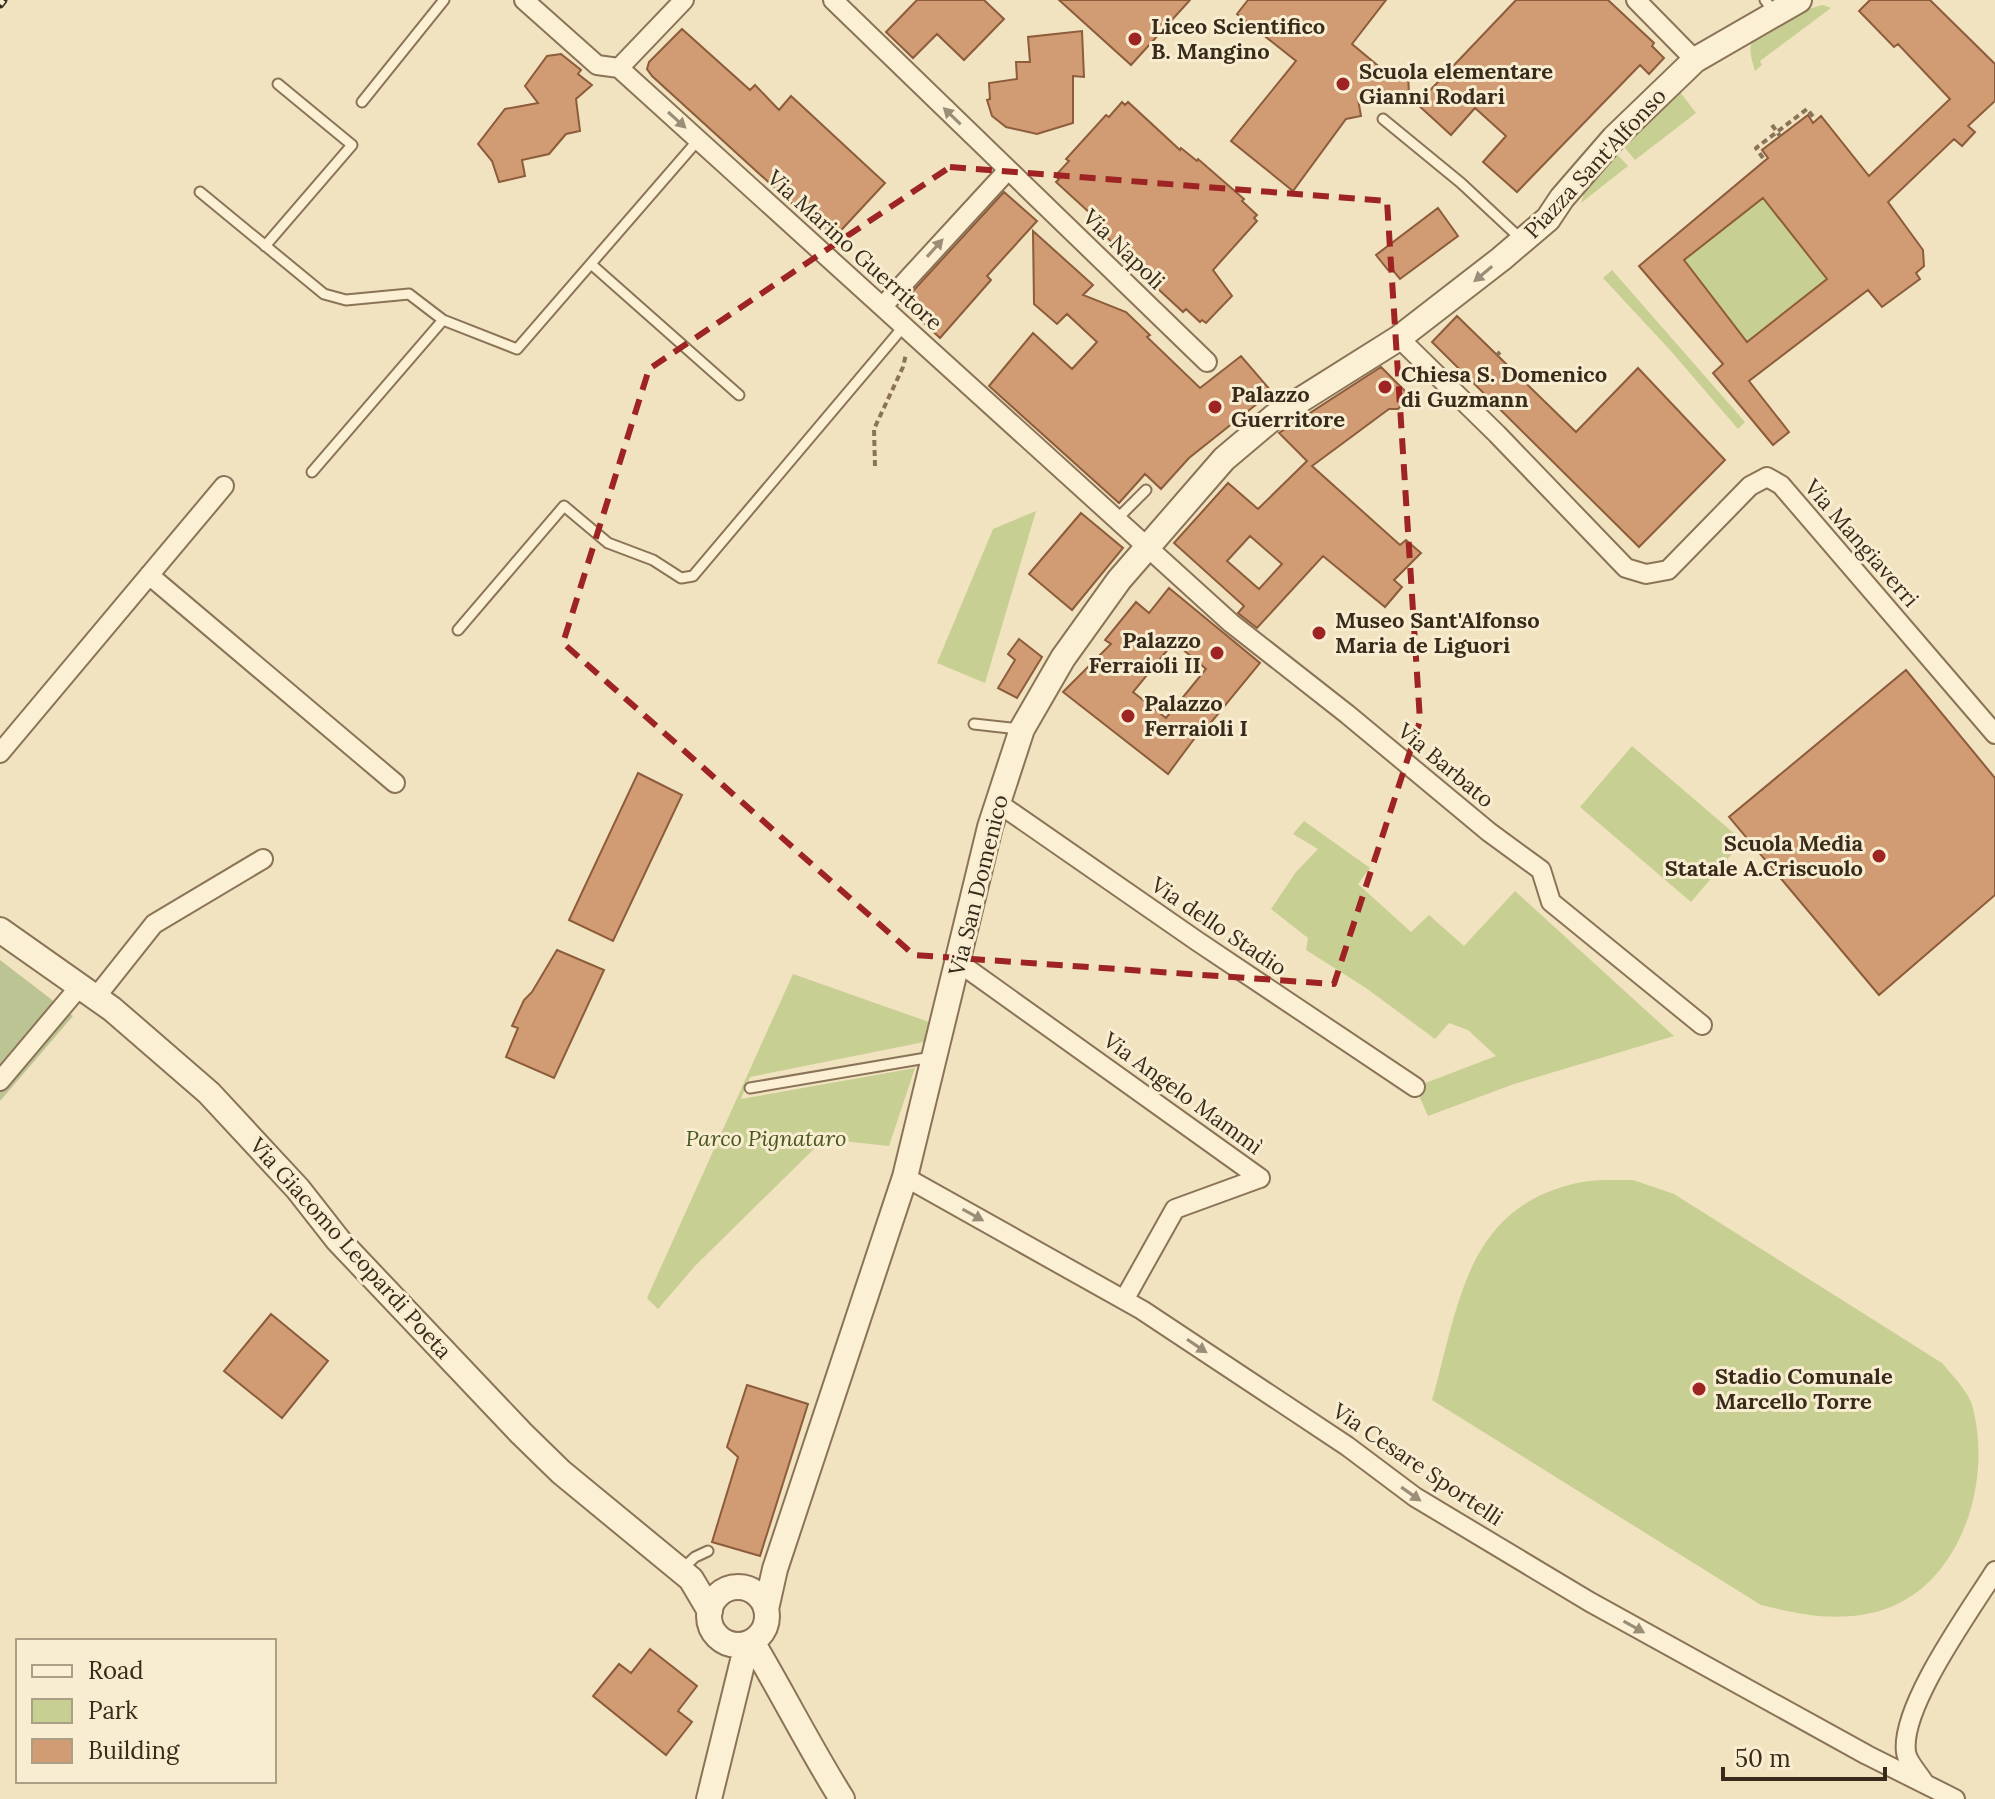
<svg xmlns="http://www.w3.org/2000/svg" width="1995" height="1799" viewBox="0 0 1995 1799" font-family="Lora,serif">
<rect width="100%" height="100%" fill="#f1e3c0"/>
<path fill="#c8cf93" d="M1823,5l8,3 -71,53 2,4 -7,6c-2,-8 -6,-18 -4,-26 4,-17 56,-37 72,-40z
M1680,92l16,21 -61,47 -14,-17z
M1613,150l15,16 -47,37 9,-28z
M1763,198l64,81 -80,63 -63,-82z
M1612,270l133,152 -7,7 -68,-79 -67,-72z
M1036,511l-51,172 -48,-20 56,-134z
M1632,746l111,95 -52,61 -111,-95z
M1304,821l66,47 -12,16 53,48 18,-17 35,31 51,-55 159,145 -160,48 -86,32 -13,-29 81,-31 -28,-26 -19,-7 -14,16 -69,-51 -60,-38 2,-12 -37,-29 25,-37 22,-23 -25,-15z
M793,974l136,48 -5,20 -174,35 -9,22 174,-31 -26,78 -65,-7 -129,127 -37,43 -11,-11z
M1633,1180l41,14 268,169c10,12 23,25 29,39 24,77 -10,188 -95,210 -42,10 -75,3 -115,-7l-329,-205c27,-94 33,-192 145,-217 17,-4 38,-3 56,-3z"/>
<path fill="#bdc493" d="M0,960l73,56 -73,85z"/>
<path fill="#d19b73" stroke="#8c5c3b" stroke-width="2" fill-rule="evenodd" d="M917,0h67l20,19 -40,41 -27,-26 -24,24 -27,-26z
M1059,0h131l-59,65z
M1248,0h138l-34,44 30,25 26,-2 1,31 -51,1 3,17 -15,3 -53,72 -62,-50 65,-80 -59,-47z
M1516,0h92l46,43 -2,3 12,12 -15,16 -9,-9 -123,127 -34,-30 23,-26 -31,-28 -24,27 -34,-31z
M1870,0h60l65,64v37l-27,25 7,6 -13,14 -8,-7 -66,63 35,48 1,16 -8,7 4,6 -38,28 -14,-17 -119,91 40,51 -16,13 -60,-72 10,-9 -84,-98 129,-108 -6,-8 46,-35 5,8 8,-7 48,60 81,-77 -52,-55 -4,3 -35,-36zM1763,198l64,81 -80,63 -63,-82z
M682,29l68,61 5,-5 24,25 12,-14 94,87 -53,57 -180,-164 -5,-7 2,-7z
M1082,31l2,46 -11,-1v47l-36,11 -31,-7 -14,-11 -5,-16 3,-1 -1,-16 28,-4 -1,-17h14l-2,-25z
M561,54l20,16 -3,4 14,11 -16,14 4,32 -14,3 -17,20 -27,6 3,16 -26,6 -7,-21 -14,-17 27,-35 33,-6 -13,-17 22,-30z
M1122,102l3,3 3,-3 52,48 1,-2 16,13 1,-2 46,40 -2,2 15,14 -3,3 3,3 -44,49 19,26 -26,27 -4,-3 -2,2 -14,-13 -3,3 -68,-63 2,-2 -15,-14 2,-2 -3,-4 2,-2 -47,-43 3,-3 -4,-3 14,-15 -3,-2 40,-44 3,2z
M1004,192l33,29 -50,55 4,4 -51,58 -38,-35z
M1438,208l20,28 -58,43 -9,-11 -3,2 -12,-15z
M1033,231l60,54 -10,10 43,17 24,23 -3,2 53,51 41,-32 31,36 -83,66 -28,31 -16,-15 -26,29 -130,-117 44,-53 39,36 25,-27 -30,-28 -10,10 -23,-20z
M1457,316l119,116 62,-64 87,92 -86,87 -207,-205z
M1381,367l27,27 -4,9 -6,6h-9l-77,57 88,79 6,-5 15,13 -27,27 8,7 -17,20 -62,-51 -66,72 -19,-15 6,-7 -70,-63 54,-60 30,26 49,-48 -28,-28zM1250,536l32,28 -23,25 -32,-28z
M1081,513l42,35 -51,62 -43,-36z
M1169,588l91,75 -51,62 -3,-2 -38,51 -105,-82 48,-48 -6,-4 31,-38 13,11zM1174,642l32,27 -40,49 -33,-26z
M1019,639l23,18 -25,41 -19,-10 17,-28 -7,-6z
M1906,670l89,108v117l-116,100 -150,-178z
M638,773l44,22 -69,146 -44,-21z
M557,950l47,20 -50,108 -48,-21 12,-29 -6,-2 12,-26 8,-8z
M271,1314l57,47 -46,57 -58,-47z
M747,1385l61,19 -48,152 -48,-14 26,-85 -11,-10z
M650,1649l47,37 -19,25 14,11 -26,33 -73,-59 26,-32 12,9z"/>
<g fill="none" stroke-linecap="round" stroke-linejoin="round">
<g stroke="#8b7357" stroke-width="13">
<path id="service" d="M1765,0l10,13
M362,102l82,-102
M1383,119l78,64 59,55
M200,192l124,102 22,6 63,-6 34,26
M265,246l87,-101 -74,-61
M591,264l148,131
M312,472l131,-152 74,29 182,-210
M1117,519l29,-29
M458,630l106,-124 44,37 45,17 28,18 12,-2 211,-250
M974,724l45,5
M750,1088l182,-31
M681,1570l14,-13 13,-6"/>
</g>
<g stroke="#8b7357" stroke-width="22">
<path id="minor" d="M524,0l73,65 22,3 612,555 116,91 142,118 52,38 10,32 151,123
M833,0l374,362
M1636,0l59,60
M619,68l65,-68
M883,306l125,-136
M1399,338l98,96 129,134 20,6 22,-4 82,-84 17,-9 14,8 214,249
M149,575l246,208
M0,753l224,-267
M998,803l199,138 218,146
M958,962l302,216
M96,997l58,-73 109,-65
M0,1081l80,-95
M905,1177l237,133 205,136 68,51 175,105 277,153 88,44
M1124,1300l51,-91 85,-31
M1925,1784c-5,-9 -18,-22 -19,-32 -6,-45 64,-141 89,-181"/>
</g>
<g stroke="#8b7357" stroke-width="28">
<path id="tertiary" d="M0,930l112,79 97,84 89,96 40,51 183,193 40,39 130,107 19,32
M709 1616a29 29 0 1 1 58 0a29 29 0 1 1-58 0Z
M766,1609l9,-40 130,-392 85,-350 32,-98 41,-71 56,-78 105,-121 51,-43 124,-78 102,-79 47,-40 14,-21 52,-60 81,-78 104,-60
M752,1642c31,52 58,106 90,157
M709,1799l38,-155"/>
</g>
<path stroke="#8b7357" stroke-width="4" stroke-dasharray="6 4" stroke-linecap="butt" d="M1772,125l8,11
M1763,158l-7,-10 51,-39 7,9
M1497,355l3,-3
M875,466l-1,-37 29,-62 3,-13"/>
<use href="#service" stroke="#fbf0d4" stroke-width="9"/>
<use href="#minor" stroke="#fbf0d4" stroke-width="18"/>
<use href="#tertiary" stroke="#fbf0d4" stroke-width="24"/>
<g stroke="#392b1c" stroke-width="9">
<path id="rail" d="M0,4l3,-4"/>
</g>
<use href="#rail" stroke="#f8edd0" stroke-width="6" stroke-dasharray="18" stroke-linecap="butt"/>
</g>
<defs><path id="oneway-solid" d="M-6-.8H1V-3.2L6.5 0L1 3.2V.8H-6Z" transform="scale(2)"/></defs>
<g fill="#9a8e78">
<use href="#oneway-solid" transform="translate(952 116) rotate(-136)"/>
<use href="#oneway-solid" transform="translate(677 120) rotate(42)"/>
<use href="#oneway-solid" transform="translate(935 248) rotate(-48)"/>
<use href="#oneway-solid" transform="translate(1483 274) rotate(140)"/>
<use href="#oneway-solid" transform="translate(973 1215) rotate(29)"/>
<use href="#oneway-solid" transform="translate(1197 1346) rotate(34)"/>
<use href="#oneway-solid" transform="translate(1411 1494) rotate(35)"/>
<use href="#oneway-solid" transform="translate(1634 1627) rotate(29)"/>
</g>
<path fill="none" stroke="#9e2323" stroke-width="6" stroke-dasharray="16 10" stroke-linejoin="round" d="M950,167l437,34 33,520 -86,263 -420,-29 -351,-312 86,-274z"/>
<g fill="#9e2323" stroke="#f8edd0" stroke-width="3">
<circle cx="1135" cy="39" r="8"/>
<circle cx="1343" cy="84" r="8"/>
<circle cx="1385" cy="387" r="8"/>
<circle cx="1215" cy="407" r="8"/>
<circle cx="1319" cy="633" r="8"/>
<circle cx="1217" cy="653" r="8"/>
<circle cx="1128" cy="716" r="8"/>
<circle cx="1879" cy="856" r="8"/>
<circle cx="1699" cy="1389" r="8"/>
</g>
<g text-anchor="middle" dominant-baseline="central" stroke-width="6" stroke-linejoin="round" paint-order="stroke">
<g font-size="22" font-weight="bold" fill="#392b1c" stroke="#f8edd0" text-anchor="start">
<text x="1151" y="26">Liceo Scientifico<tspan x="1151" dy="25">B. Mangino</tspan></text>
<text x="1359" y="71">Scuola elementare<tspan x="1359" dy="25">Gianni Rodari</tspan></text>
<text x="1401" y="374">Chiesa S. Domenico<tspan x="1401" dy="25">di Guzmann</tspan></text>
<text x="1231" y="394">Palazzo<tspan x="1231" dy="25">Guerritore</tspan></text>
<text x="1335" y="620">Museo Sant'Alfonso<tspan x="1335" dy="25">Maria de Liguori</tspan></text>
<text x="1201" y="640" text-anchor="end">Palazzo<tspan x="1201" dy="25">Ferraioli II</tspan></text>
<text x="1144" y="703">Palazzo<tspan x="1144" dy="25">Ferraioli I</tspan></text>
<text x="1863" y="843" text-anchor="end">Scuola Media<tspan x="1863" dy="25">Statale A.Criscuolo</tspan></text>
<text x="1715" y="1376">Stadio Comunale<tspan x="1715" dy="25">Marcello Torre</tspan></text>
</g>
<g font-size="22" fill="#392b1c" stroke="#f8edd0">
<text transform="translate(1595 163) rotate(-47)">Piazza Sant'Alfonso</text>
<text transform="translate(1124 249) rotate(44)">Via Napoli</text>
<text transform="translate(855 250) rotate(42)">Via Marino Guerritore</text>
<text transform="translate(1862 543) rotate(49)">Via Mangiaverri</text>
<text transform="translate(1446 765) rotate(40)">Via Barbato</text>
<text transform="translate(978 885) rotate(-76)">Via San Domenico</text>
<text transform="translate(1219 926) rotate(34)">Via dello Stadio</text>
<text transform="translate(1183 1093) rotate(36)">Via Angelo Mammì</text>
<text transform="translate(351 1248) rotate(48)">Via Giacomo Leopardi Poeta</text>
<text transform="translate(1418 1464) rotate(34)">Via Cesare Sportelli</text>
</g>
<g font-size="22" font-style="italic" fill="#495721" stroke="#f8edd0">
<text x="766" y="1138">Parco Pignataro</text>
</g>
</g>
<rect x="16" y="1639" width="260" height="144" fill="#f8edd0" stroke="#ac9f88" stroke-width="2"/>
<rect x="32" y="1665" width="40" height="12" fill="#fbf0d4" stroke="#ac9f88" stroke-width="2"/>
<text x="88" y="1679" font-size="24" fill="#392b1c">Road</text>
<rect x="32" y="1699" width="40" height="24" fill="#c8cf93" stroke="#ac9f88" stroke-width="2"/>
<text x="88" y="1719" font-size="24" fill="#392b1c">Park</text>
<rect x="32" y="1739" width="40" height="24" fill="#d19b73" stroke="#ac9f88" stroke-width="2"/>
<text x="88" y="1759" font-size="24" fill="#392b1c">Building</text>
<path d="M1723 1767v12h162v-12" fill="none" stroke="#392b1c" stroke-width="4"/>
<text x="1735" y="1767" font-size="24" fill="#392b1c" stroke="#f8edd0" stroke-width="6" paint-order="stroke">50 m</text>
</svg>
